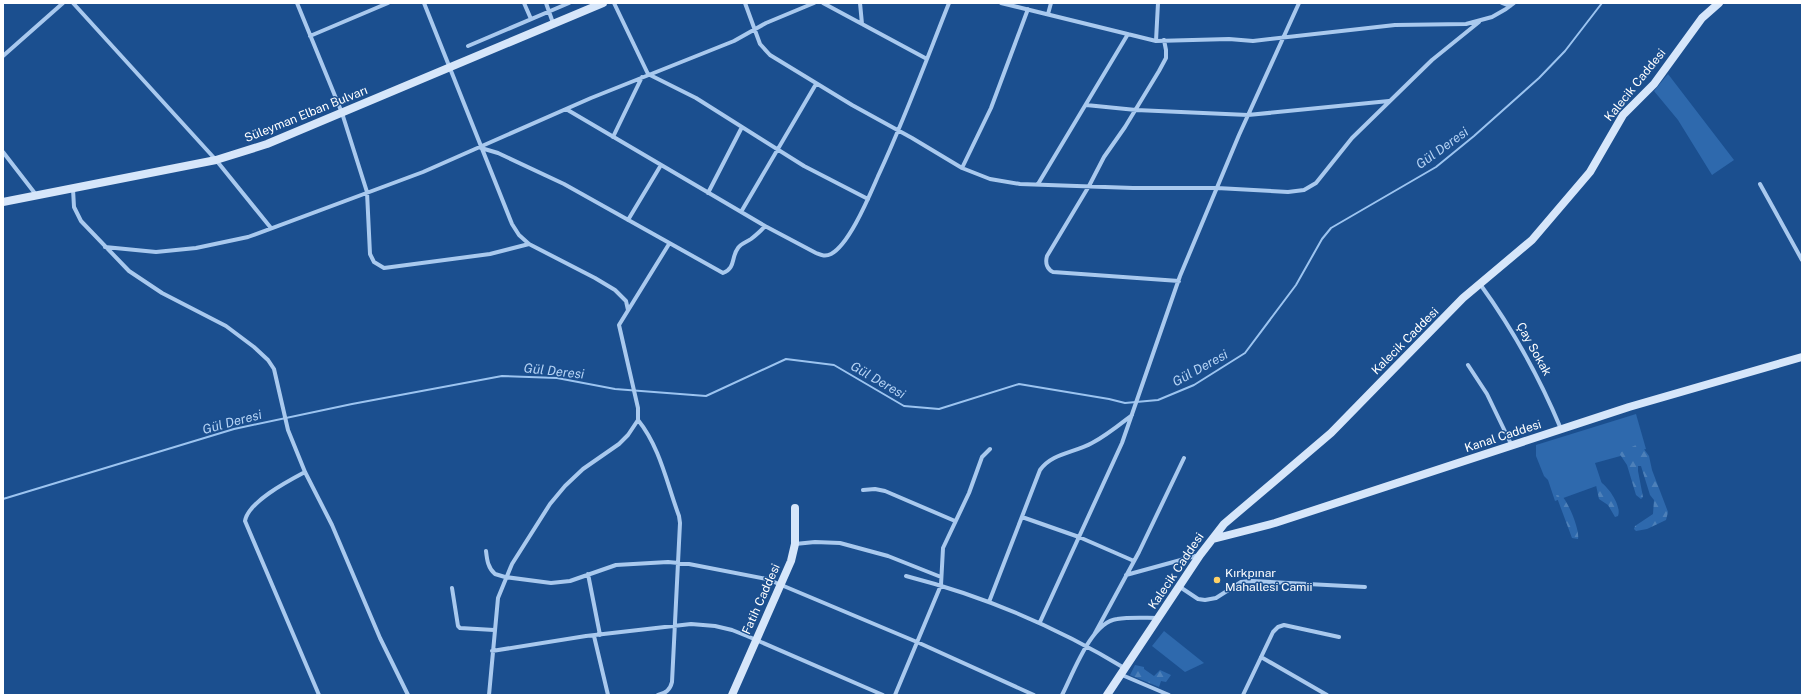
<svg xmlns="http://www.w3.org/2000/svg" width="1805" height="698" viewBox="0 0 1805 698" font-family="'Public Sans',sans-serif">
<defs>
<pattern id="forest-firs" width="22" height="20" patternUnits="userSpaceOnUse"><rect width="22" height="20" fill="#2e69ad"/><path d="M5 1l3.5 6h-7zM16 11l3.5 6h-7z" fill="#4d80b9"/></pattern>
</defs>
<rect width="100%" height="100%" fill="#1b4f8f"/>
<path fill="#2e69ad" d="M1668,74l66,86 -22,15 -34,-55 -24,-29z
M1636,414l10,35 -51,14 7,21 -47,17 -7,-21 -4,-4 -8,-20v-11z
M1164,631l40,32 -19,9 -33,-26z"/>
<path fill="url(#forest-firs)" d="M1638,444l3,1 8,11 3,14 16,42 -2,8 -19,9 -11,2 -2,-2 1,-3 18,-12 1,-14 -4,-5 -9,-29h-3v5l5,26 -2,2 -5,-4 -9,-30 -8,-12z
M1599,481c9,5 23,25 19,35l-3,1 -7,-12 -9,-6 -3,-14z
M1556,495h5c7,6 19,35 17,44l-6,-1z
M1135,665l9,2v2l10,7 6,-6 11,5 -5,7 -5,-1 -2,6 -29,-12z"/>
<g fill="none" stroke-linecap="round" stroke-linejoin="round">
<path stroke="#9cc4f0" stroke-width="2" d="M3,499l231,-70 118,-25 150,-28 55,2 58,11 91,7 80,-37 48,6 70,41 35,3 80,-25 90,15 16,4 33,-3 36,-15 51,-32 51,-68 26,-46 9,-11 105,-61 38,-31 65,-58 26,-27 37,-48"/>
<path stroke="#a9c9ee" stroke-width="4" d="M73,3l143,157 55,68
M297,3l45,110 25,79 3,62 4,8 10,6 106,-14 39,-10
M424,3l88,221 7,11 10,9 66,34 20,12 11,11 2,9
M524,3l7,16
M546,3l7,20
M614,3l34,71 48,24 108,68 64,33
M745,3l15,41 10,11 82,50 60,33 50,30 28,11 30,5 113,4h84l71,4 16,-2 12,-7 36,-45 80,-78 47,-38
M823,3l104,56
M860,3l2,21
M1001,3l155,38 73,-2 24,2 142,-16 71,-1 26,-7 14,-8 8,-6
M1502,3l8,3
M1048,14l3,-11
M310,36l78,-33
M1164,40l2,10v8l-7,13 -34,56 -21,30 -15,29 -42,70c-2,7 0,13 6,16l126,9
M1156,41l2,-38
M468,46l101,-43
M3,56l60,-53
M1086,105l50,5 112,5 141,-14
M566,109l199,117 51,27c5,2 9,4 15,1 19,-10 39,-60 48,-80 26,-56 47,-113 70,-171
M613,137l29,-60
M481,148l17,5 66,31 159,89c13,-5 8,-16 15,-25 3,-5 9,-6 13,-9 5,-4 10,-8 14,-13
M3,152l34,44
M962,168l29,-60 37,-99
M1038,184l90,-150
M1760,184l42,76
M73,189l1,18 7,14 48,50 33,22 64,33 28,21 14,13 6,9 14,61 17,42 27,53 48,113 28,57
M708,193l34,-66
M741,212l75,-128
M628,220l33,-55
M105,247l51,5 40,-4 52,-11 175,-65 168,-74 143,-57 32,-18 48,-20
M1480,284c34,47 59,92 81,145
M1468,365l19,29 25,52
M638,420c22,27 29,64 41,96l1,7 -8,159c-2,8 -6,11 -14,13
M305,472c-17,9 -57,30 -60,49l74,174
M863,490l12,-1 10,2 70,30
M1022,517l57,20 55,24
M795,544l20,-2 25,1 48,13 53,21
M486,551c1,9 2,17 9,23l10,3 46,6 19,-2 46,-16 52,-3 21,2 78,15 150,63 117,53
M588,574l12,61
M1126,575l73,-20
M906,576c78,20 151,51 220,93
M1180,587l18,12 7,1 11,-2 25,-16 10,-1 114,6
M452,588l6,38 2,2 34,2
M989,602l51,-132c12,-17 34,-17 52,-27 15,-8 27,-18 40,-28
M1040,622l82,-179 58,-167 59,-141 60,-132
M1094,635l45,-83 45,-94
M594,636l14,59
M492,651l94,-15 105,-12 24,2 17,4 15,6 136,59
M1261,657l66,38
M1122,675l47,20
M489,695l9,-97 14,-34 38,-60 15,-18 18,-17 36,-25 9,-9 10,-15v-12l-19,-83 50,-81
M895,695l46,-110 2,-37 26,-55 13,-36 8,-8
M1062,695c11,-21 29,-73 55,-76 13,-2 27,-1 41,-1
M1243,695l30,-63 5,-5 6,-2 55,12"/>
<path stroke="#d6e6fa" stroke-width="8" d="M3,202l213,-42 51,-16 336,-141
M1213,539l62,-16 354,-116 173,-50
M732,695l59,-134 4,-17v-36
M1107,695l93,-140 24,-31 107,-91 132,-135 69,-58 58,-68 33,-57 31,-31 48,-66 17,-15"/>
</g>
<circle fill="#ffd166" stroke="#1b4f8f" stroke-width="1.5" cx="1217" cy="580" r="4"/>
<g text-anchor="middle" dominant-baseline="central" stroke-width="3" stroke-linejoin="round" paint-order="stroke">
<g font-size="12" fill="#fff" stroke="#1b4f8f">
<text transform="translate(1635 85) rotate(-51)">Kalecik Caddesi</text>
<text transform="translate(306 114) rotate(-22)">Süleyman Elban Bulvarı</text>
<text transform="translate(1405 341) rotate(-45)">Kalecik Caddesi</text>
<text transform="translate(1534 349) rotate(61)">Çay Sokak</text>
<text transform="translate(1503 436) rotate(-18)">Kanal Caddesi</text>
<text transform="translate(1176 571) rotate(-56)">Kalecik Caddesi</text>
<text transform="translate(761 599) rotate(-66)">Fatih Caddesi</text>
</g>
<g font-size="12" fill="#fff" stroke="#1b4f8f" text-anchor="start">
<text x="1225" y="573">Kırkpınar<tspan x="1225" dy="14">Mahallesi Camii</tspan></text>
</g>
<g font-size="13" font-style="italic" fill="#b5d3f5" stroke="#1b4f8f">
<text transform="translate(1442 148) rotate(-36)">Gül Deresi</text>
<text transform="translate(1200 368) rotate(-29)">Gül Deresi</text>
<text transform="translate(554 371) rotate(6)">Gül Deresi</text>
<text transform="translate(878 380) rotate(30)">Gül Deresi</text>
<text transform="translate(232 422) rotate(-15)">Gül Deresi</text>
</g>
</g>
<rect width="1805" height="698" fill="none" stroke="#ffffff" stroke-width="8"/>
</svg>
